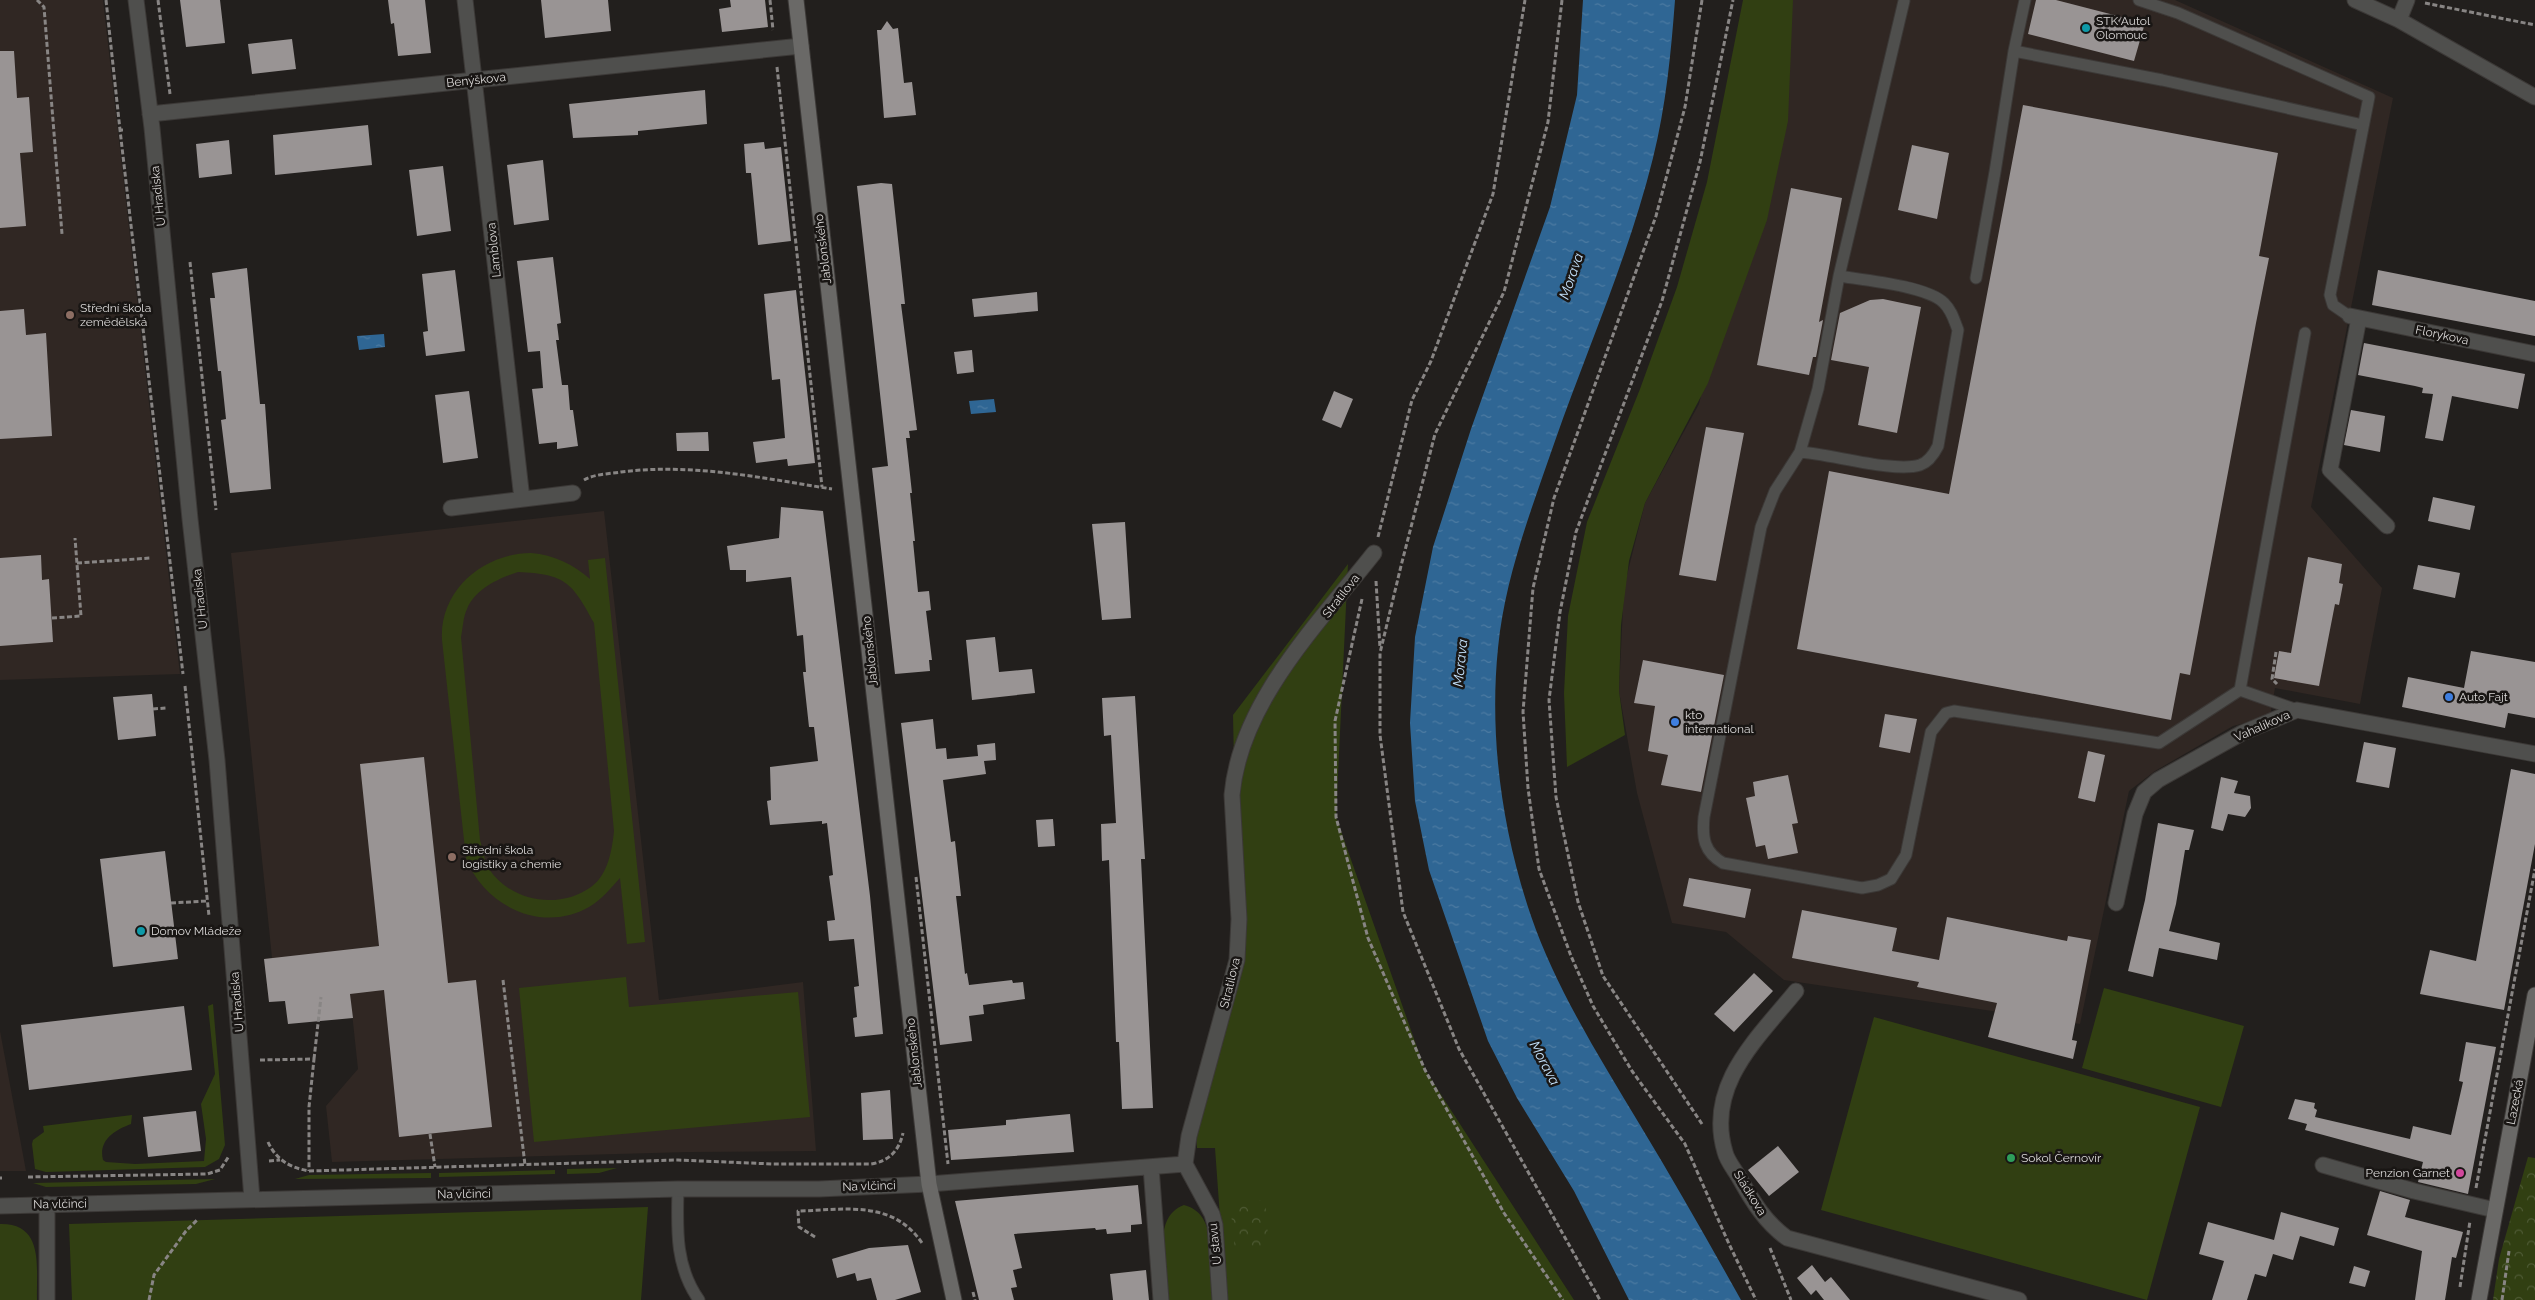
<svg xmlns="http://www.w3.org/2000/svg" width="2535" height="1300" viewBox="0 0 2535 1300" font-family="Raleway,sans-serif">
<defs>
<pattern id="park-crowns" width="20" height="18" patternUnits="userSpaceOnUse" patternTransform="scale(1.25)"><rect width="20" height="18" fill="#313f12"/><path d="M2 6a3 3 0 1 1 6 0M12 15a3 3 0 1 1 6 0" fill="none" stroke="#4e5a34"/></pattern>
<pattern id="water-ripples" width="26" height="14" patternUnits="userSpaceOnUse" patternTransform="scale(1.25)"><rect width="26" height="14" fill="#2f6694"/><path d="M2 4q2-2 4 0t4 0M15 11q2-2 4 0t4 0" fill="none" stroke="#4d7ba2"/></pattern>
</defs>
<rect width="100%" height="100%" fill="#221f1d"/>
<path fill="#302723" d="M0,0h103l77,674 -180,6z
M1793,0h382l218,98 -82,409 71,81 -22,116 -85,-16 -5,29 -37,9 -78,45 -26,20 -49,233 -296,-44 -58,-48 -54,-9 -35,-130 -18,-102 5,-104 21,-84 54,-99z
M604,511l55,489 144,-18 13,169 -127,1 -357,10 -6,-56 32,-37 -8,-75 -81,8 -5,-43 8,-1 -41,-405z
M0,1031l26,140h-26z"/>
<path fill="#313f12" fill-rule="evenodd" d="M1743,0h50l-5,121 -21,99 -59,163 -63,120 -16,58 -8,64 -2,66 6,44 -58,32 -3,-74 4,-77 19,-94 53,-133 37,-102 30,-105z
M531,553c23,2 42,11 59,26l-2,-19 17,-2 40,384 -18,2 -7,-66c-9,10 -19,22 -31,29 -47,27 -105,-1 -123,-49l-24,-218c-3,-50 42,-87 89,-87zM518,572c47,2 54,10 76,51l20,208c-2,19 -6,44 -23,56 -32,23 -80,15 -102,-18 -5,-8 -6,-20 -9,-29l-19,-203c2,-9 2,-20 6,-28 8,-20 32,-31 51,-37z
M1348,564l-12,253 89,253 149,230h-348l-11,-152h-18l-1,-15 42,-180 -5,-238z
M626,977l3,30 169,-15 12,125 -276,25 -15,-154z
M2104,988l140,38 -23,81 -139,-39z
M213,1004l12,141 -6,14 -14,8 -159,5 -11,-3 -3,-25 1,-4 11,-8 -1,-6 89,-11 -1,9c-16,6 -33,16 -28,36l3,2 29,2 69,-3 2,-22 -5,-35 14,-30 -7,-68z
M1874,1017l326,90 -53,193 -326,-90z
M617,1168l-18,5 -32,1v-5z
M555,1170v4l-116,3v-4z
M431,1173v5l-136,1 14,-4z
M215,1179l-19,5 -150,3 -13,-4z
M1184,1205c17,5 21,15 26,31l4,64h-46c-2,-28 -18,-83 16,-95z
M648,1207l-7,93h-569l-3,-76z
M0,1224c45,-1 36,44 37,76h-37z"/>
<path fill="url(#park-crowns)" d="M2528,1157l7,1v142h-42l6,-41z
M1265,1200l4,48 -34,3 -5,-48z"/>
<path fill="url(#water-ripples)" d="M1583,0h92c-4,53 -9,106 -22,158 -24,97 -65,189 -98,283 -23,67 -50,135 -57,207 -9,89 4,183 33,268 25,73 69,142 109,209 35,58 68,116 101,175h-112l-55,-109 -57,-93 -29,-57 -59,-171 -14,-69 -5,-78 5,-86 18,-90 38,-118 79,-222 27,-112z
M384,334l1,13 -26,3 -2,-14z
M994,399l2,13 -25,2 -2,-13z"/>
<path fill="#999494" d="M180,0h40l5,43 -39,4z
M388,0h37l6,53 -33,3 -4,-33 -3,1z
M541,0h67l3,31 -66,7z
M730,0h35l3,27 -46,5 -3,-23 12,-2z
M2036,0h20l89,23 -11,38 -106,-27z
M887,21l6,8 5,-1 6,55 8,-1 4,33 -32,3 -7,-88h4z
M292,39l4,30 -44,5 -4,-30z
M0,51h14l3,47 12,-1 4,55 -13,1 6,73 -26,2z
M705,90l2,34 -69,7v4l-65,3 -4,-34z
M2023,105l255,48 -19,103 10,2 -13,65 -66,352 -10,-2 -9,47 -374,-71 32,-178 120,23z
M368,125l4,40 -97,10 -2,-40z
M229,140l3,34 -33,4 -3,-34z
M764,142l1,7 16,-2 10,94 -33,4 -7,-72h-5l-2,-29z
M1912,145l37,8 -12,66 -39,-9z
M543,160l6,60 -35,5 -7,-60z
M443,166l8,65 -34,5 -8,-66z
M881,183l11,1 13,120h-4l16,126 -8,1 1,7h-4l6,55h-2l5,48h-2l5,51 11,-1 2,19 -5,1 6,49h-3l1,11 -35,3 -23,-206 16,-2 -31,-280z
M1791,188l51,10 -23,124 4,-2 -7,37h-3l-4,18 -52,-10z
M553,257l8,66 -4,1 2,16h-3l6,45h6l2,25h3l5,36 -21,3v-7l-18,2 -7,-55 11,-1 -3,-37 -12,1 -11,-91z
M247,268l13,136h5l6,85 -41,4 -9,-73 5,-1 -5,-48h-3l-8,-73h5l-3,-25z
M455,270l10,81 -39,5 -3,-24 5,-1 -6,-57z
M2378,270l157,31v35l-163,-31z
M796,290l19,173 -27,3 -1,-7 -31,4 -3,-21 32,-4 -5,-59 -8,1 -8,-86z
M1037,292l1,19 -64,6 -2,-18z
M1883,299l38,8 -24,126 -39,-8 11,-58 -38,-7 9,-47 30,-13z
M24,309l2,26 20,-2 6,103 -52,3v-128z
M2364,343l161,31 -7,35 -66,-13 -9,45 -18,-3 8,-44 -11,-1 1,-5 -8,-2 -57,-11z
M972,350l2,22 -17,2 -3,-22z
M469,391l9,67 -35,5 -8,-68z
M1334,391l19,8 -12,29 -19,-8z
M2351,410l34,6 -5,36 -36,-7z
M1706,427l38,6 -28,148 -37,-6z
M708,432l1,19h-32l-1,-18z
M2433,497l42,9 -5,24 -42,-9z
M781,507l42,4 47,385 13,138 -28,3 -2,-19 4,-1 -3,-30 5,-1 -5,-47 -25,2 -2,-20 8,-1 -6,-44 4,-1 -6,-52 -5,1v-3l-52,4 -3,-24 4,-1 -1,-33 48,-6 -4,-34h-5l-6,-55h3l-3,-37 -6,1 -6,-59 -45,5v-12h-16l-3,-24 52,-8z
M1125,522l6,96 -29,2 -10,-96z
M41,555l1,25 7,-1 4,63 -53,4v-88z
M2308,557l34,7 -3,19 4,1 -4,21 -4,-1 -16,82 -45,-8 5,-27 12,2z
M2418,565l42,8 -5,25 -42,-9z
M995,637l4,35 33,-3 3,24 -63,7 -6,-60z
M2471,651l64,11v56l-27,-5 -3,15 -103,-21 6,-30 56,11z
M1643,660l81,15 -23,117 -40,-7 7,-30 -20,-4 7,-45 -21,-3z
M152,694l4,42 -38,4 -5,-43z
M1135,696l10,163h-4l12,249 -31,1 -3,-67h-3l-7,-182 -7,1 -1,-37 15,-1 -5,-88 -7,1 -2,-38z
M1885,714l32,5 -7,34 -31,-6z
M933,719l3,30 10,-1 1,11 31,-3 -1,-11 18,-2 1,17 -12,1 2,13 -43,6 8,62 4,-1 6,55h-5l9,78 2,-1 2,12 43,-5 1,3 10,-1 2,17 -42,6 1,9 -15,2 3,25 -32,4 -39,-322z
M2364,742l32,6 -7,40 -33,-6z
M2088,751l17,4 -10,47 -17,-4z
M424,757l24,226 28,-3 16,147 -93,10 -15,-147 -34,4 3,24 -65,6 -3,-23 -16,1 -5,-43 115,-13 -19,-182z
M2511,769l24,5v70l-31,166 -84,-16 10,-44 46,11z
M1788,775l10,48 -6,1 6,29 -30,6 -3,-14 -9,2 -10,-49 9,-2 -2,-14z
M2221,777l17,4 -4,12 16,3 1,12 -6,9 -17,-3 -5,17 -12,-3z
M1053,819l2,27 -17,1 -2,-27z
M2158,823l36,7 -5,20h-4l-9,54 -7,27 51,12 -3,17 -58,-12 -6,29 -25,-6 17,-71z
M165,851l13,108 -65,8 -13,-108z
M1689,878l62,11 -6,29 -62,-12z
M1802,910l95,18 -5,23 47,9 8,-43 120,24 1,-5 23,4 -19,100 5,1 -4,18 -85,-22 9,-34 -80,-16 2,-5 -127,-24z
M1754,973l19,18 -39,41 -20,-18z
M184,1006l8,64 -163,20 -8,-65z
M2466,1042l30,5 -28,147 -50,-12 5,-20 -118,-32 2,-6 -19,-5 7,-20 20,4 -1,5 3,2 -2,7 95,22 3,-13 38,9 12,-53 -4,-1z
M890,1090l3,49 -30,1 -2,-47z
M196,1111l5,40 -53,6 -5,-40z
M1070,1114l4,38 -123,8 -3,-30 58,-5v-5z
M1778,1146l21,26 -30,24 -21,-26z
M1138,1185l4,39 -11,1v7l-24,2 -1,-5 -10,1 -1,-2 -81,6 8,34 -9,2 4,17 -6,1 3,12h-35l-24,-99z
M2380,1191l30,9 -5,17 58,15 -7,26 -4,-1 -7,43h-30l7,-49 -55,-16z
M2281,1212l58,16 -5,18 -34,-10 -7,24 -20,-6 -7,23 -11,-3 -8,26h-35l12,-39 -25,-7 9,-32 66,18z
M908,1245l13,47 -26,8h-18l-6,-22 -14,3 -2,-8 -18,5 -5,-19 37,-11z
M1812,1265l13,17 6,-5 19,23h-26l-8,-10 -5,5 -14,-17z
M2354,1266l16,5 -5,16 -16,-4z
M1146,1270l3,30h-36l-3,-26z"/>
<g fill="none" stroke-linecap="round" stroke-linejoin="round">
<g stroke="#3c3937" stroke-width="13">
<path id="lane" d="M2025,0l-11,51 148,29 201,45
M2139,0l39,13 191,84 -39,198 3,10 16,11
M1839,276l65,-275
M1976,278l19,-106 19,-121
M1800,452l18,-63 21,-113c25,4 88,10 105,27 8,8 10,17 14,27l-20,116c-4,8 -9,16 -18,19 -26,8 -89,-11 -120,-13l-25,39 -14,36 -57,290c-2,21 0,35 19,46l139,25 16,-3 13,-6 15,-24 25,-123 15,-19 8,-2 205,32 81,-53
M2297,710l-57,-20 65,-357
M678,1189c-1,40 -3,77 21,111"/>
</g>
<g stroke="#3c3937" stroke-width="17">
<path id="street" d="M136,0l16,128 38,391 27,241 35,439
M465,0l57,499
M2355,0l44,20 136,77
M2399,20l8,-20
M150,114l651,-68
M2350,316l185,38
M2359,318l-29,152 57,56
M451,508l122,-15
M2116,903l19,-89 9,-22 14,-12 84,-47 55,-23 238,44
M1796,991c-38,47 -91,94 -71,161 2,9 10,18 15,27 13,23 25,43 47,59l232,62
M1185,1164l4,-28 48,-176 2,-41 -7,-124c8,-93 87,-172 142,-242
M1185,1164l27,50 3,11 5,75
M2323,1165l91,26 81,19
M1151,1167l10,133
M0,1206l678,-17h141l110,-5 256,-20
M47,1300v-96"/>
</g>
<g stroke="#3c3937" stroke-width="17">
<path id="secondary" d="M796,0l133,1184 25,116
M2479,1300l56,-305"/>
</g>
<path stroke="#888584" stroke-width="3" stroke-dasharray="5 2.5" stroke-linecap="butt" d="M37,0l7,7 18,227
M106,0l14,130
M158,0l12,94
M770,0l3,30
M1562,0l-14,122 -44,170 -69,142 -34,132 -21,87v82l23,177 56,137 141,251
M1702,0l-17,107 -29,109 -102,282 -21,90 -10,124 5,76 11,81 32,87 22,50 39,65 53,73 44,100 27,56
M2425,3l110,22
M777,67l45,420
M123,130h-3l63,544
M190,262l26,248
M584,480c10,-6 25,-6 37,-8 71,-9 141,6 211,17
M1378,537l34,-137 19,-39 62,-167 32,-194
M77,563l74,-5
M1376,581l4,67
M1362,599l-27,122 1,96 32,121 57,132 79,143 59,87
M52,618l29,-2 -6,-78
M2276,652l-4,27 5,5
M185,686l24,230
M153,709l13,-1
M916,877l32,287
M171,903l36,-2
M503,980l22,185
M314,1059l7,-62
M260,1060l54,-1 -5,48v64
M1702,1124l-99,-148 -25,-74 -22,-105 -7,-97 11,-88 16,-80 86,-231 38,-139 33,-162
M430,1134l5,33
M268,1142c8,18 23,26 41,29l369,-11 95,4h98c18,-3 28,-13 32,-31
M269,1161l11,-1
M28,1177l179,-3 13,-4 9,-14
M0,1178h2
M2476,1188l59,-319
M815,1237l-16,-10 -1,-16c46,-1 94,-12 124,32
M1770,1248l21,52
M2460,1287l10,-66
M973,1292l2,8
M149,1300l5,-25 32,-44 12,-12
M2502,1300l7,-49"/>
<use href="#lane" stroke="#4f4f4d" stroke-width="11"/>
<use href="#street" stroke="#4f4f4d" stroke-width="15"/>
<use href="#secondary" stroke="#6a6967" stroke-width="15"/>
</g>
<g fill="#0f9aa8" stroke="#191614" stroke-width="2">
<circle cx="2086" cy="28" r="5"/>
<circle cx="141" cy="931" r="5"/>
</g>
<g fill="#8d6e63" stroke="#191614" stroke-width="2">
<circle cx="70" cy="315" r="5"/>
<circle cx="452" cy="857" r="5"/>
</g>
<g fill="#3f7fe0" stroke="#191614" stroke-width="2">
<circle cx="2449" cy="697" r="5"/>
<circle cx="1675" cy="722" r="5"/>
</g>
<circle fill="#2e9e5b" stroke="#191614" stroke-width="2" cx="2011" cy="1158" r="5"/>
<circle fill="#d1479c" stroke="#191614" stroke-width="2" cx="2460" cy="1173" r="5"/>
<g text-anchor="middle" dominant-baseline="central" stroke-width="5" stroke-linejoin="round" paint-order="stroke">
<g font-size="12" fill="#dbd9d8" stroke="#191614" text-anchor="start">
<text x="2096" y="21">STK Autol<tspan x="2096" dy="14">Olomouc</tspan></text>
<text x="80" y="308">Střední škola<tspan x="80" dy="14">zemědělská</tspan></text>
<text x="2459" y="697">Auto Fajt</text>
<text x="1685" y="715">kto<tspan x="1685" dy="14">international</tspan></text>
<text x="462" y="850">Střední škola<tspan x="462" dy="14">logistiky a chemie</tspan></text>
<text x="151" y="931">Domov Mládeže</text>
<text x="2021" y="1158">Sokol Černovír</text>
<text x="2450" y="1173" text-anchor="end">Penzion Garnet</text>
</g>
<g font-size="12" fill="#dbd9d8" stroke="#191614">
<text transform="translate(476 80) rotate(-6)">Benýškova</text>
<text transform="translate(158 196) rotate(-96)">U Hradiska</text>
<text transform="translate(823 249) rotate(-97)">Jablonského</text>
<text transform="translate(494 250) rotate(-96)">Lamblova</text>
<text transform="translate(2442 335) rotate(12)">Florykova</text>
<text transform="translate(1341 596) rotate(-52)">Stratilova</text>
<text transform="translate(200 599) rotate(-96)">U Hradiska</text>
<text transform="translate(870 651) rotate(-96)">Jablonského</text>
<text transform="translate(2262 726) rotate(-24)">Vahalíkova</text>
<text transform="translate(1230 983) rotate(-76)">Stratilova</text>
<text transform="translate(237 1002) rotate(-95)">U Hradiska</text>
<text transform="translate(914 1053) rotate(-96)">Jablonského</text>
<text transform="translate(2515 1102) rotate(-79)">Lazecká</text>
<text transform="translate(869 1186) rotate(-2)">Na vlčinci</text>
<text transform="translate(1750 1193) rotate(58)">Sládkova</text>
<text transform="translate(464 1194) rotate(-1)">Na vlčinci</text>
<text transform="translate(60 1204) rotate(-1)">Na vlčinci</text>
<text transform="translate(1215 1244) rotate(-96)">U stavu</text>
</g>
<g font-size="14" font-style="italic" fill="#c4e2fd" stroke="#191614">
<text transform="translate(1571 276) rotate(-71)">Morava</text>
<text transform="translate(1460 663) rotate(-84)">Morava</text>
<text transform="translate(1545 1063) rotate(62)">Morava</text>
</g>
</g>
</svg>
